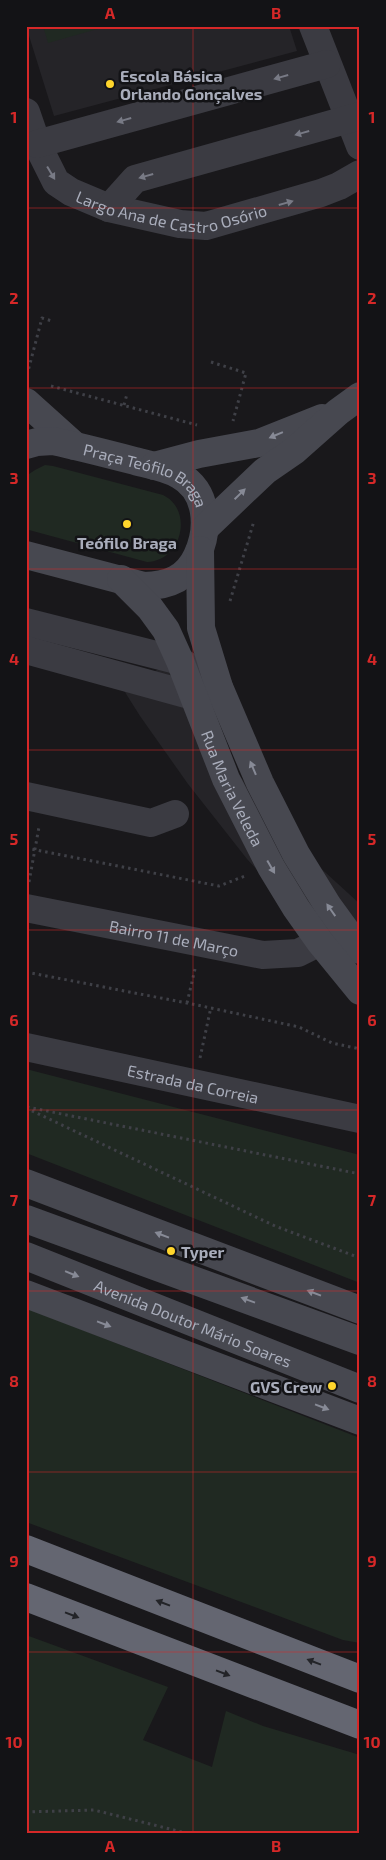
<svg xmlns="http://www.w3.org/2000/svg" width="386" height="1860" viewBox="0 0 386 1860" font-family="'Exo 2',sans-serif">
<rect width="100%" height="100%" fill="#19181b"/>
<path fill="#252428" d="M26,26h263l8,25 -243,65z
M166,665l59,92 29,37 60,68 46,42v58l-80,-67 -33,-36 -59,-75 -48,-68 -17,-27z"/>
<path fill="#202922" d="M43,26h65l-60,17z
M45,465l8,1 110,29c31,15 19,66 -16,67l-118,-32 -3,-2v-52l9,-6z
M26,1069l334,86v128l-334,-130z
M26,1308l334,130v205l-17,-3 -317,-118z
M26,1635l142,52 -25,53 69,27 14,-56 37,15 97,29v79h-334z"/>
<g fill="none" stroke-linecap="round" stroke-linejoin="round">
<path stroke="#3f4047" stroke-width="3" stroke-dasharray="2.5 4" stroke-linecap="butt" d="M211,362l35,11 -13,48
M27,375l15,-57 10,3
M51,386l146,39
M124,405l3,-11
M230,601l24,-80
M26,848l193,38 26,-10
M29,882l10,-55
M26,972l171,33 102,22 33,16 28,6
M187,1003l8,-34
M200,1058l11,-51
M27,1107l333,67
M26,1108l249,118 85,32
M26,1812l68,-2 96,24"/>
<g stroke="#3b3b42" stroke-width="28">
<path d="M313,26l47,120"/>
<path id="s1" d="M26,112l11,32 19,38 15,10 38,16 71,16 26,2 115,-33 18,-7 21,-12"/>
<path d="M37,144l290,-80"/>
<path d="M109,208l26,-29 225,-63"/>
<path d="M26,622l154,39 39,26"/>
<path d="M26,650l167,46 19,-7"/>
<path d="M26,796l125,27 24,-9"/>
<path id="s2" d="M26,908l237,47 35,-2 22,-11"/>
<path id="s3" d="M26,1047l334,72"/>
</g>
<g stroke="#474850" stroke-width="28">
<path d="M26,402l49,44"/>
<path id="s4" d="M26,445l11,-3 16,-1c28,6 55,13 82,20 14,4 31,6 44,14 29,16 31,53 18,81 -10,22 -29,30 -53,30l-118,-31"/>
<path d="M154,466l45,-12 60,-11 63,-25"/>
<path d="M205,528l60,-57 29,-20 44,-39 22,-16"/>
<path d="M200,550l1,78 18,59 41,96 36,71 32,52 32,44"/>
<path id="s5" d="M121,579l29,29 16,22 14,31 46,118 45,88 25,41 24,34 40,49"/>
<path d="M26,1183l334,127"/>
<path d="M26,1219l334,122"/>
<path id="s6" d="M26,1256l334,133"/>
<path d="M26,1294l334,127"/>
</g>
<path stroke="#646671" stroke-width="28" d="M26,1549l334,130
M26,1597l334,128"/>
</g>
<defs><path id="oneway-solid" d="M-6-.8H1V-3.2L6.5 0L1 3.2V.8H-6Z" transform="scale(1.25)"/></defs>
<g fill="#787a85">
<use href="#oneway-solid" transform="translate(281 77) rotate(164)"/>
<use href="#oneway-solid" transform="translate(124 120) rotate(164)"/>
<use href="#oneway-solid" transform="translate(302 133) rotate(164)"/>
<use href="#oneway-solid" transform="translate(51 173) rotate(59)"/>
<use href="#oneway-solid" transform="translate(146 176) rotate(164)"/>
<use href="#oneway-solid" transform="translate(286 203) rotate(-16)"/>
</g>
<g fill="#878a96">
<use href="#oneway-solid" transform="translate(276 435) rotate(157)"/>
<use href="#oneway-solid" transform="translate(240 494) rotate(-44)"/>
<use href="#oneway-solid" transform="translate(253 768) rotate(-113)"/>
<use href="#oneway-solid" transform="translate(271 867) rotate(60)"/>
<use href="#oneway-solid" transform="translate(331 910) rotate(-125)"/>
<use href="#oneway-solid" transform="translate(162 1235) rotate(-159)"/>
<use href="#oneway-solid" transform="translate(72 1274) rotate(22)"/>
<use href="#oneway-solid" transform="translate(314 1293) rotate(-159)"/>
<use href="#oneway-solid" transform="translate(248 1300) rotate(-160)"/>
<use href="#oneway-solid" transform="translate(104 1324) rotate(21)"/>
<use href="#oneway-solid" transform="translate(322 1407) rotate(21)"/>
</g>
<g fill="#232428">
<use href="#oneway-solid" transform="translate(163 1603) rotate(-159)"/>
<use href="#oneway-solid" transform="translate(72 1615) rotate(21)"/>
<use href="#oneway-solid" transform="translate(314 1662) rotate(-159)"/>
<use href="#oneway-solid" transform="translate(223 1673) rotate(21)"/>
</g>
<path fill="none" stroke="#d62828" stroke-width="1" stroke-opacity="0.55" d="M193,26v1808M26,208h334M26,388h334M26,569h334M26,750h334M26,930h334M26,1110h334M26,1291h334M26,1472h334M26,1652h334"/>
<g fill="#ffd52c" stroke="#131316" stroke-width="2">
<circle cx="110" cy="84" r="5"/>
<circle cx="127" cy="524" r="5"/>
<circle cx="171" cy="1251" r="5"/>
<circle cx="332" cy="1386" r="5"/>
</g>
<g text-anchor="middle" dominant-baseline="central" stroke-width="5" stroke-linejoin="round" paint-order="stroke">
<g font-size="16" font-weight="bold" fill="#a9adbb" stroke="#131316" text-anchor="start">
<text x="120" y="75">Escola Básica<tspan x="120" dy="18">Orlando Gonçalves</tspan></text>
<text x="127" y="542" text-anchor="middle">Teófilo Braga</text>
<text x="181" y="1251">Typer</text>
<text x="322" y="1386" text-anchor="end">GVS Crew</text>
</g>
<g font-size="16" fill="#a9adbb" stroke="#131316">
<text stroke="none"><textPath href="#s1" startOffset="199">Largo Ana de Castro Osório</textPath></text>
<text stroke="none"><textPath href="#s4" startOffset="129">Praça Teófilo Braga</textPath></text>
<text stroke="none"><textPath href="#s5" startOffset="240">Rua Maria Veleda</textPath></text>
<text stroke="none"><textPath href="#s2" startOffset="151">Bairro 11 de Março</textPath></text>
<text stroke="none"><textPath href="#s3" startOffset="171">Estrada da Correia</textPath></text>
<text stroke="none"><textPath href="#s6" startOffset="180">Avenida Doutor Mário Soares</textPath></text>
</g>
</g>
<rect width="386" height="1860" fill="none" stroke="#131316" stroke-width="55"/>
<rect x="28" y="28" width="330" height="1804" fill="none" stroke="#d62828" stroke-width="2"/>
<g font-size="16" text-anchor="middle" font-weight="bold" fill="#d62828">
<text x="110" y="19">A</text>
<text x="276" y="19">B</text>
<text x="14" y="123">1</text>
<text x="372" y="123">1</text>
<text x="14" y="304">2</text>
<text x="372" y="304">2</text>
<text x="14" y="484">3</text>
<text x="372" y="484">3</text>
<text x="14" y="665">4</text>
<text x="372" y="665">4</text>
<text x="14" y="845">5</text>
<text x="372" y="845">5</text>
<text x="14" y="1026">6</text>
<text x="372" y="1026">6</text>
<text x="14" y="1206">7</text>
<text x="372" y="1206">7</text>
<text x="14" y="1387">8</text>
<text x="372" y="1387">8</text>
<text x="14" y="1567">9</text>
<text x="372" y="1567">9</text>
<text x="14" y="1748">10</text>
<text x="372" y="1748">10</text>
<text x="110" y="1852">A</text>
<text x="276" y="1852">B</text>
</g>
</svg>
